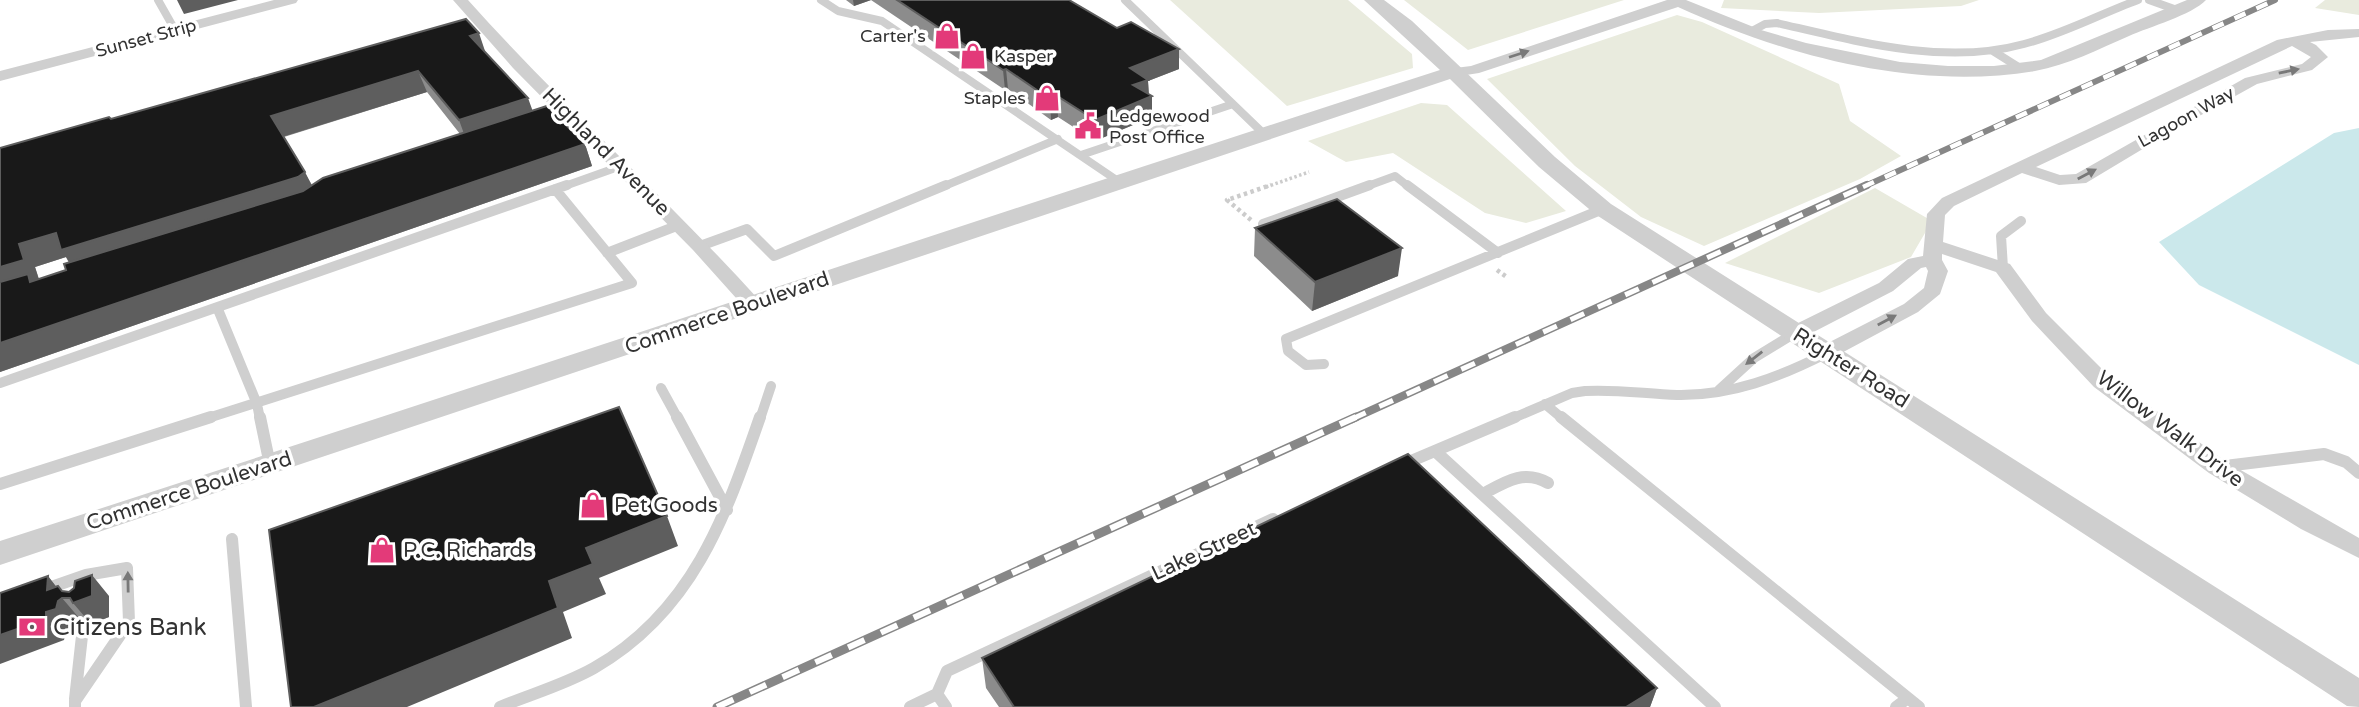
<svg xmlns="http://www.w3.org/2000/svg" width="2359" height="707" viewBox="0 0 2359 707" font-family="'Varela Round',sans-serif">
<rect width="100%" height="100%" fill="#fff"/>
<path fill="#e9ebde" d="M1170,0h178l64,54 1,14 -126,38z
M1404,0h220l-156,50z
M1724,0h255l-18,6 -142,7 -98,-5z
M2325,0h34v15l-44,-7z
M1677,15l25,7 137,62 11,37 51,35 -41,23 -156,67 -63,-29 -66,-51 -88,-87z
M1421,103l26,2 119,106 -40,12 -41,-10 -92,-60 -47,9 -38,-21z
M1875,188l57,33 -21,36 -92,36 -94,-30z"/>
<path fill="#cbe8eb" d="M2359,128v237l-160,-80 -40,-43 175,-109z"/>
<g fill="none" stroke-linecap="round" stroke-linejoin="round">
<path stroke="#ccc" stroke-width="3.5" stroke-dasharray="2.5 2.5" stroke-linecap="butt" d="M1266,187l43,-15"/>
<path stroke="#ccc" stroke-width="4.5" stroke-dasharray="3.5 3.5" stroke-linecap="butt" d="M1251,220l-24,-20 44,-15
M1497,270l11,8"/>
<path stroke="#cfcfcf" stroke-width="8" d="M158,0l17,30
M821,0l17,11 44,10 236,160
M1125,0l139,134
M2149,0l28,10
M1752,31l13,-7 12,-1c78,18 167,43 247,21 39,-10 76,-30 114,-44
M1993,51l27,17
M1081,155l152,-51
M562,187l59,-21
M942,187l116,-48
M1365,187l30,-11 14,11"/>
<path stroke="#cfcfcf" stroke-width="10" d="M1407,185l91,68
M1263,224l107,-39
M700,246l47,-17 27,27 172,-71
M607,253l72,-28
M2003,268l-2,-32 20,-15
M217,307l40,97 3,15
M1324,364l-18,1 -18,-14 -2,-12 317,-130
M0,383l567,-198
M661,388l17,31
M1719,390l35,-32 41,-25
M1545,404l18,15
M205,419l427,-136 -77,-94
M760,419l11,-33
M1511,419l61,-26 13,-2c31,-2 61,3 92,4 54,1 103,-18 150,-42"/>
<path stroke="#cfcfcf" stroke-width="12" d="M260,417l10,48
M677,417l50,93
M1561,417l358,290
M1435,451l280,256
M1404,464l111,-47
M2217,467l107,-13 22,8 13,11
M0,484l211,-67
M1483,494c22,-12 41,-25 65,-11
M232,539l14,168
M43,590l43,-15 41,-7 2,54 -54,79v6
M75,699l8,-72
M500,707c31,-13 64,-22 94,-39 98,-56 131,-150 166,-251
M910,707l27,-13
M946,707l-9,-13 10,-23 326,-152
M1896,707l12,-9"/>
<path fill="#cfcfcf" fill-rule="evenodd" d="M274,0h24l-2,3 -296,78v-10z
M453,0h15c93,104 197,196 291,300l3,4 -3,4h-14l-52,-58 -180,-182z
M1667,0h19l75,30 45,13 94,19 48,4h46l47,-6 146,-60h19c-14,15 -57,27 -77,36 -30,13 -61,29 -94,35 -120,20 -249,-15 -357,-64l-199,66 -26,4 -8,-5 2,-3 24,-3z
M2359,29v8l-49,5 6,3 12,12 -16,13 -55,14 -81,45 -90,54 -27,2 -37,-12 -68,33 -9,9 -2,27 67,22 36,49 64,64 115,84 134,77v20l-58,-29 -92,-56 -115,-86 -62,-66 -36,-49 -54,-18v6l6,11 -8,23 -22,18 -84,45h-14l-3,-5 3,-5 84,-43 20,-16 4,-17 -2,-4 -5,1 -28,23 -91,47h-14l-3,-5 3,-5 91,-45 29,-24 15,-3 4,-42 15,-16 335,-158 51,-10zM2292,46l19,11 -9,7 -57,14 -169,96 -16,1 -24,-8z"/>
<path fill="#cfcfcf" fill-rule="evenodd" d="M1364,0h20l28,21 143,136 56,47 748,474v29l-12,-1 -752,-492 -56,-47 -89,-88 -1450,486v-24c481,-155 960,-316 1440,-471z"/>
<g stroke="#878787" stroke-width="6">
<path id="rail-far2" d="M1863,187l412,-187"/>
</g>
<g stroke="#878787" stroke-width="8">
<path id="rail-far1" d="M1352,419l515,-234"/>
</g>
<g stroke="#878787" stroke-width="9">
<path id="rail" d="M717,707l639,-290"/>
</g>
<use href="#rail-far2" stroke="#fff" stroke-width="4.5" stroke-dasharray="12" stroke-linecap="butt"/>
<use href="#rail-far1" stroke="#fff" stroke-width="5" stroke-dasharray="15" stroke-linecap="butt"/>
<use href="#rail" stroke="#fff" stroke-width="6" stroke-dasharray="18" stroke-linecap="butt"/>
</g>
<path fill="#8c8c8c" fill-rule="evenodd" d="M846,0h223l110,69 -31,12 1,14 3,22 -57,24 -37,-24 -7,3 -43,-31 -3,1 -134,-90 -17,6z
M486,54l46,57 53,33 7,22 -592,206v-224l111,-29zM427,92l33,42 -148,51 -28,-48zM66,257l3,6 -3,7 -27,9 -4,-12z
M1255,228l143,48 -86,35 -58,-55z
M48,576l8,11 6,4 47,5v21l-18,7 -3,-4 -8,-1 -4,3 -2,8 -9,3 -1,7z
M982,658l675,30 -7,19h-651l-13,-19z"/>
<path fill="#5e5e5e" d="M177,0h61l-54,14z
M853,0h18l-17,6z
M479,33l7,21 -16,-18z
M1179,49v20l-31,12 1,17 3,-2v21l-57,24v-21l35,-52z
M1006,69l2,20 -3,1 -2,-20z
M418,71l9,21 -145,45 -11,-21z
M1057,96l1,21 -7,3 -1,-21z
M528,98l8,22 -69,22 -8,-22z
M585,144l7,22 -592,206v-29z
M305,172l11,22 -240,79 -10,-16 -31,10 5,16 -40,11v-27l19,-23 37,-11z
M1402,248l-4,28 -86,35 3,-29z
M667,516l11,30 -79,32 7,16 -43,18 9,26 -165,69h-93l235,-126 37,-33z
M92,575l17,21v21l-18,7 -18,-21z
M48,576l17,22h-3l18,21 -4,3 -2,8 -9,3 -1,7 -64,24v-29l47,-45z
M1657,688l-7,19h-24z"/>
<path fill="#191919" stroke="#5e5e5e" stroke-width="2" d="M897,0h172l48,28 14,-6 48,27 -49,19 18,12 -15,5 19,11 -57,24 -38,-24 -7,3 -44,-30 -3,1z
M466,19l13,14 -9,3 58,62 -69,22 -41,-49 -147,45 34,56 -7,5 -237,73 -5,-17 -37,11 5,16 -24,7v-119l109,-31 2,2z
M547,106l38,38 -585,199v-61l28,-8 2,8 36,-12 -2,-6 239,-73 20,-13z
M1337,199l65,49 -87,34 -60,-54z
M619,407l48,109 -81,32 7,16 -44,17 9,27 -244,99h-23l-22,-177z
M1408,454l249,234 -31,19h-612l-32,-49z
M92,575v21l-19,7 -3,-5h-8l-4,3 -2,8 -10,3v7l-46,16v-42l48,-17 -1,14 11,-4 4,5 7,1 5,-4 1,-7z"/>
<defs><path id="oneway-solid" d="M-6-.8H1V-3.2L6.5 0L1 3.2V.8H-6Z" transform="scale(1.75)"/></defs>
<g fill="#797979">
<use href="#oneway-solid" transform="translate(1519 54) rotate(-18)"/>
<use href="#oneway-solid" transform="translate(2289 71) rotate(-12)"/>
<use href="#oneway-solid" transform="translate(2087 174) rotate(-28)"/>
<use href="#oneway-solid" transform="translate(1887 320) rotate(-28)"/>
<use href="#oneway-solid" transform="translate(1754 358) rotate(142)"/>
<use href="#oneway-solid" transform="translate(128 582) rotate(-91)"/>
</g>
<defs>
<g id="shop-bare" transform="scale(2.1)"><path d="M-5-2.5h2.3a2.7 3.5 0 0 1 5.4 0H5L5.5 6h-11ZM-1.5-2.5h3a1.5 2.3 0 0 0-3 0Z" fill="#e33a79" stroke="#fff" stroke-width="2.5" paint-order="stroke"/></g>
<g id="civic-bare" transform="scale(2.1)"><path d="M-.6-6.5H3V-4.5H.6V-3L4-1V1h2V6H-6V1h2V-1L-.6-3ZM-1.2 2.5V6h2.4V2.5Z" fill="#e33a79" stroke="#fff" stroke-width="2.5" paint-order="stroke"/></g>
<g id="bank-bare" transform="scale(2.1)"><path d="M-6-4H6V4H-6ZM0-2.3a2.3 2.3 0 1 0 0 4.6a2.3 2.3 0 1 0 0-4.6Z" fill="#e33a79" stroke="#fff" stroke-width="2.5" paint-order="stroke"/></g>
</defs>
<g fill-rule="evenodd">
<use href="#shop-bare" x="947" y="36"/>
<use href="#shop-bare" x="973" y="56"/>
<use href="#shop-bare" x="1047" y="98"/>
<use href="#civic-bare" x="1088" y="126"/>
<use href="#shop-bare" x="593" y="505"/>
<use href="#shop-bare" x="382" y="550"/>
<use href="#bank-bare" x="32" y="627"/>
</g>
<g text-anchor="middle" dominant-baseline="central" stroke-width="7" stroke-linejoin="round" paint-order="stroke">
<g font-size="18" fill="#323232" stroke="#fff" text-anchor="end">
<text x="926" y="36">Carter's</text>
<text x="994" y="56" text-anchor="start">Kasper</text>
<text x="1026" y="98">Staples</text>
<text x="1109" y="116" text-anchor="start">Ledgewood<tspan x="1109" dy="21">Post Office</tspan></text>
</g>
<g font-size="18" fill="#323232" stroke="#fff">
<text transform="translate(146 38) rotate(-15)">Sunset Strip</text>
<text transform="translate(2186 117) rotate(-29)">Lagoon Way</text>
</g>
<g font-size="21" fill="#323232" stroke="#fff">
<text transform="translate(606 152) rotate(45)">Highland Avenue</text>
<text transform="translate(727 313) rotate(-19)">Commerce Boulevard</text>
<text transform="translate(1851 368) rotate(32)">Righter Road</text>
<text transform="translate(2170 429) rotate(37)">Willow Walk Drive</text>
<text transform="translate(189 491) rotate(-18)">Commerce Boulevard</text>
<text transform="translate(1204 551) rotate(-25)">Lake Street</text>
</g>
<g font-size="21" fill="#323232" stroke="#fff" text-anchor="start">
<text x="614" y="505">Pet Goods</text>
<text x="403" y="550">P.C. Richards</text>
</g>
<g font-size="24" fill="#323232" stroke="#fff" text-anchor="start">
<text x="53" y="627">Citizens Bank</text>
</g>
</g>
</svg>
